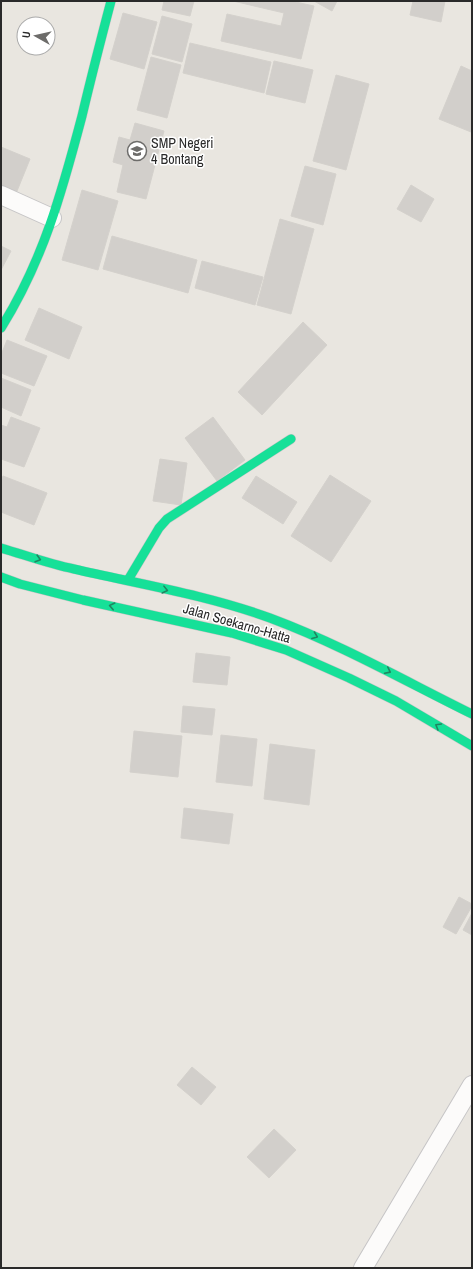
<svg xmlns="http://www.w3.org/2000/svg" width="473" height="1269" viewBox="0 0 473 1269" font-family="'Archivo Narrow',sans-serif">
<rect width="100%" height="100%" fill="#e9e6e0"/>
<path fill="#d2cfcb" stroke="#d4d1cc" d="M164,1h30l-4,15 -28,-6z
M233,1h58l23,5 -13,53 -80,-18 6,-27 54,12 3,-13z
M314,1h23l-5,10z
M413,1h32l-4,21 -31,-7z
M123,13l34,9 -13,47 -34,-10z
M162,16l30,8 -10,38 -30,-8z
M190,43l81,19 -7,31 -81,-20z
M151,57l30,8 -14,53 -30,-8z
M274,61l39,9 -8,33 -39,-9z
M461,66l11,5 -1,61 -32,-13z
M336,75l33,9 -23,86 -33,-9z
M135,123l29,8 -18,68 -29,-7 6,-27 -10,-3 6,-25 11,3z
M1,147l29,12 -15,37 -14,-6z
M305,166l31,8 -13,51 -32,-9z
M411,185l23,14 -13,23 -24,-13z
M82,190l36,11 -20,69 -36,-10z
M280,219l34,10 -23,85 -34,-9z
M112,236l85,24 -9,33 -85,-24z
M1,246l10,5 -10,19z
M202,261l61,16 -8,28 -60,-17z
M39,308l43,19 -13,32 -44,-19z
M303,322l24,23 -65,70 -24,-23z
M7,340l40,16 -13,30 -33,-13v-18z
M1,378l30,12 -10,26 -20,-9z
M11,417l29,11 -16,39 -23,-8v-34l6,2z
M213,417l32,43 -28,21 -32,-43z
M160,459l27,4 -6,42 -28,-4z
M330,475l41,26 -40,61 -40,-26z
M3,476l44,17 -13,32 -33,-13v-30z
M256,476l41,26 -14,22 -41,-26z
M196,653l34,4 -3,28 -34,-3z
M183,706l32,3 -3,26 -31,-3z
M134,731l48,5 -4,41 -48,-5z
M221,735l36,4 -5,47 -36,-4z
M270,744l45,6 -6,55 -45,-6z
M184,808l49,6 -4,30 -48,-6z
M459,897l13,7v2l-16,28 -13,-7z
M472,913v22l-9,-5z
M192,1067l24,20 -15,18 -24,-20z
M274,1129l22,21 -27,28 -22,-21z"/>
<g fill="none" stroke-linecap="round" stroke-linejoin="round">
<g stroke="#c6c5c6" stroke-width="20">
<path id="street" d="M1,195l51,23
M363,1268l109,-183"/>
</g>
<g stroke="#c6c5c6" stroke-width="10">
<path id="fast" d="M1,328c42,-67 61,-136 81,-212 9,-38 19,-77 29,-115
M1,548c24,7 48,16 73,21 65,15 133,26 196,49 70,26 135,63 202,96
M1,577l19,7 63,16 149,33 54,17 63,28 47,23 76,45
M128,580l31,-52 8,-9 124,-80"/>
</g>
<use href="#street" stroke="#fcfbfa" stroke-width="18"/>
<use href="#fast" stroke="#16e098" stroke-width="9"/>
</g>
<defs><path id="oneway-chevron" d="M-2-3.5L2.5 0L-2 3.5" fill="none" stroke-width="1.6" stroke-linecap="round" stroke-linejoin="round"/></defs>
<g stroke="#208561">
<use href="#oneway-chevron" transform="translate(38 559) rotate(16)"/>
<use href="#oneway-chevron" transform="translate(165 590) rotate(14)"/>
<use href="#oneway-chevron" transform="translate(112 606) rotate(-167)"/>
<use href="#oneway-chevron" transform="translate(315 636) rotate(21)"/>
<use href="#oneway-chevron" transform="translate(388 671) rotate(26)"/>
<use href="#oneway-chevron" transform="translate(438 726) rotate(-150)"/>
</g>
<defs>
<g id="school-ring" transform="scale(1)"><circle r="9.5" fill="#fff" stroke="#6d6c6a" stroke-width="1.5"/><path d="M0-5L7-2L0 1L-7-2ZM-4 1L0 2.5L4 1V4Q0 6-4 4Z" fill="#6d6c6a"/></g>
</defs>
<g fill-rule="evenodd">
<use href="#school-ring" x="137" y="151"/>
</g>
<g text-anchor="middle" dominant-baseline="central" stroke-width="3" stroke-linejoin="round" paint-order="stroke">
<g font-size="14" fill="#2a2a2a" stroke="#fff" text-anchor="start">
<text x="151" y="143">SMP Negeri<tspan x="151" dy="16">4 Bontang</tspan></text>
</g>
<g font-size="14" fill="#2a2a2a" stroke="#fff">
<text transform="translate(237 623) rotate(16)">Jalan Soekarno-Hatta</text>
</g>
</g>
<rect width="473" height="1269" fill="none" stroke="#2a2a2a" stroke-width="4"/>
<g transform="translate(36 36) rotate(278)"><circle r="19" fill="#ffffff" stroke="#aaaaaa"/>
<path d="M0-3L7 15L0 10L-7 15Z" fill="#6d6c6a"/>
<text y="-6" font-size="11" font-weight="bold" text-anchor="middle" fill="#2a2a2a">U</text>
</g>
</svg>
